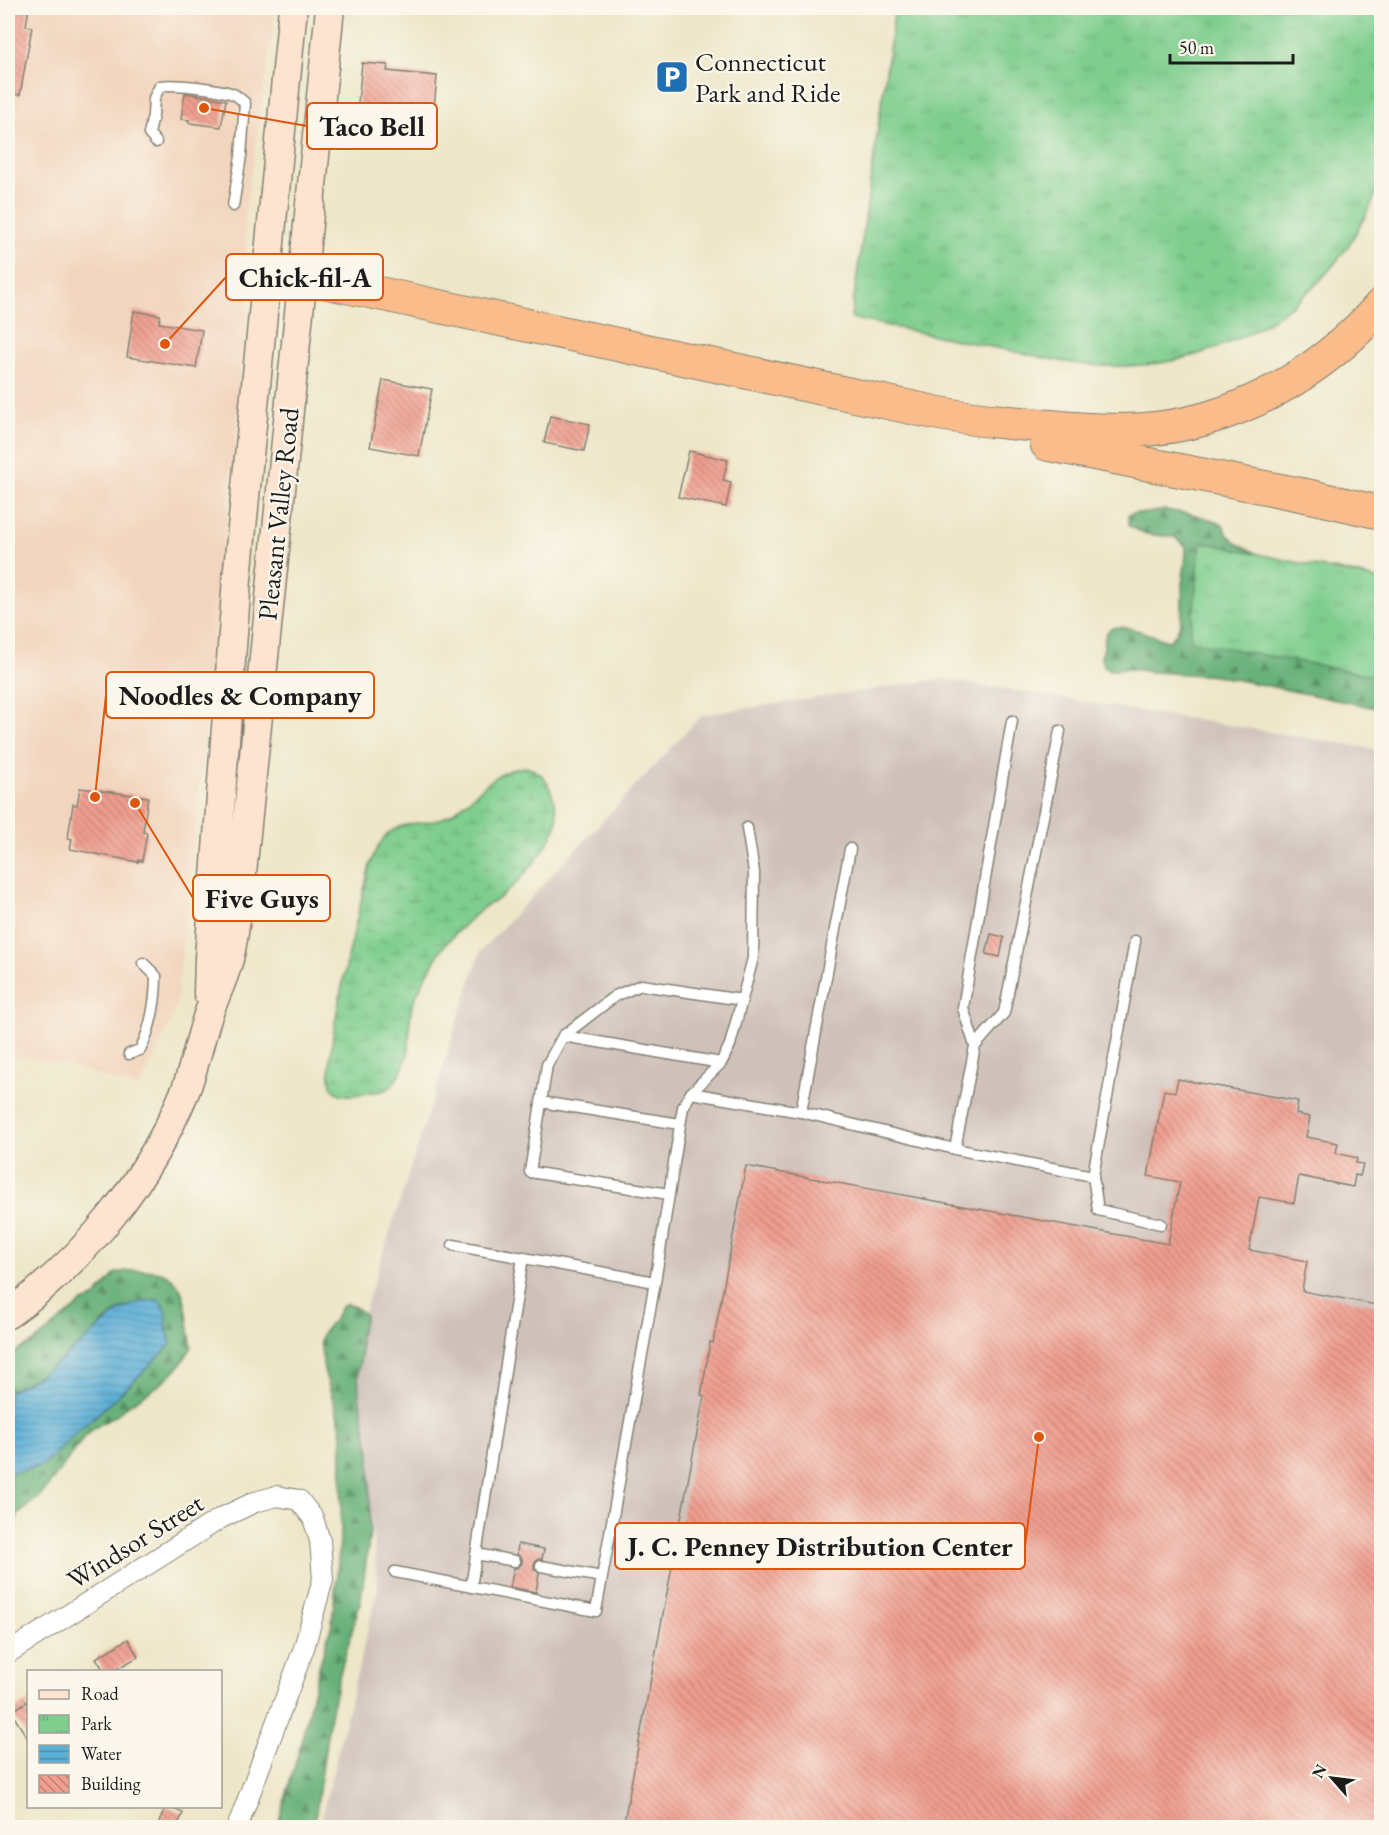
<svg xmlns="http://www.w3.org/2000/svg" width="1389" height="1835" viewBox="0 0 1389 1835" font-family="'EB Garamond',serif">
<defs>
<pattern id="forest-firs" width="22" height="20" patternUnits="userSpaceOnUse" patternTransform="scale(1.5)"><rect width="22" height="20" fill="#67b179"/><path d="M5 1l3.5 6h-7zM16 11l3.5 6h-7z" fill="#548f62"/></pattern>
<pattern id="wetland-marsh" width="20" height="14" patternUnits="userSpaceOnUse" patternTransform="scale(1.5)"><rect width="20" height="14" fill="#7fce8e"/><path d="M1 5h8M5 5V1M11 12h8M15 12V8" fill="none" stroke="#6db07a"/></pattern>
<pattern id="park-tufts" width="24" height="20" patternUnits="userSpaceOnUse" patternTransform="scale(1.5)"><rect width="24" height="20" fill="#7fce8e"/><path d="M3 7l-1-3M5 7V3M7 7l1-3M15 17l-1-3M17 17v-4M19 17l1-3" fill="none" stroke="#6db07a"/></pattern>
<pattern id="water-rules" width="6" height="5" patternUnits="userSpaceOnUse" patternTransform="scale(1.5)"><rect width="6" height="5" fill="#5cafd7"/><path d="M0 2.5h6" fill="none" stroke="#4b8eae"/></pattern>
<pattern id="building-back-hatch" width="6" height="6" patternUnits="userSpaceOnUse" patternTransform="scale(1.5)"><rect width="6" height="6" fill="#f09e8f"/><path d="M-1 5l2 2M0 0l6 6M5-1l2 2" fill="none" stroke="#c28074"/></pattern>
</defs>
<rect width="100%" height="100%" fill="#fbf7ec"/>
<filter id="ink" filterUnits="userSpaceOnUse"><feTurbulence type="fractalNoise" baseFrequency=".0167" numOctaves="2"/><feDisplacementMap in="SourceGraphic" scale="12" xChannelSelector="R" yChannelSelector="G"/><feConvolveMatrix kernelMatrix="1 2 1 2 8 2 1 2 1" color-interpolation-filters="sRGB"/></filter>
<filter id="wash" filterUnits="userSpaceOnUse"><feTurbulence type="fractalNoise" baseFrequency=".008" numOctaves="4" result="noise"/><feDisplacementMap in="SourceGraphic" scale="24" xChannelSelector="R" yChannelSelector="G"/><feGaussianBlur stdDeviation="1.35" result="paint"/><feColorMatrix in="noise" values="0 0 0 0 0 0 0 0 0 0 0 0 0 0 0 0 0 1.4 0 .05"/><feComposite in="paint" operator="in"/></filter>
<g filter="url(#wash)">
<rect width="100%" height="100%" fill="#ede6c8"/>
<path fill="#f2d5be" d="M8,8h268l-31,206 3,104 -72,690 -36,80 -83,-25 -49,-8z"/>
<path fill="#cfc1ba" d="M943,679l438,71v1077l-1062,1 59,-240 -23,-247 125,-389 222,-237z"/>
<path fill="url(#forest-firs)" stroke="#42664a" stroke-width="1.5" d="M1165,510l31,5 19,6 8,4 5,10 10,9 22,11 35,10 43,5 43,10v129l-162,-33 -68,-4 -20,-3 -22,1 -5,-3 -3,-10c4,-7 2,-15 5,-23 8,-18 50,4 63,7 17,-13 12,-38 13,-56 1,-13 5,-26 4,-39l-12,-9 -28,-3 -17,-8 -1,-11c8,-4 12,-1 20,-2 6,-1 11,-2 17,-3z
M127,1271c9,0 20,-2 29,0 36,7 29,50 36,76l-14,21 -20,18 -28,18 -15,12 -21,12 -12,12 -39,53 -24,21 -11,25v-66c12,-3 24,-2 35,-9 13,-9 22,-22 34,-32 26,-23 51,-44 75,-69 7,-7 14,-11 19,-20l-5,-16v-17l-7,-10 -15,1 -23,8 -17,13 -14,14 -43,35 -39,21v-36l26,-14 49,-40 11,-4 22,-25z
M346,1304l9,3 9,7 1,3 -5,19 1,19 -3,17 1,23 11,57v81l-9,66 -22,78 -9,38 -14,97 -4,15h-35l22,-76 20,-84 13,-44 9,-92 1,-94 -1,-10 -17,-57 -4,-29 2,-7 13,-16 6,-11z"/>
<path fill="url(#wetland-marsh)" stroke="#4e7555" stroke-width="1.5" d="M525,767c7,2 15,5 19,11 8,11 17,39 11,51 -7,19 -37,55 -53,67 -6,5 -13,8 -19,12 -10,8 -32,29 -39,38 -7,9 -29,50 -32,60 -3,14 -2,27 -3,41 -1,12 -9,27 -16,37 -7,10 -18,7 -28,9 -12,2 -26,6 -33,-6 -13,-22 30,-189 38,-222 4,-11 10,-25 19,-32 18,-14 43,-7 62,-19 25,-16 41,-45 74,-47z"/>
<path fill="url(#park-tufts)" stroke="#4e7555" stroke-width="1.5" d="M895,8h486v174c-9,22 -20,44 -33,64 -54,78 -148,124 -243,120 -35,-1 -69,-10 -103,-17 -50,-10 -101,-20 -151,-31z
M1201,542l180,38v97l-191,-36z"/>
<path fill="url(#water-rules)" stroke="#3c667a" stroke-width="1.5" d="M154,1300h5l8,13 -1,14 5,16c-5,9 -12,13 -19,20 -24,25 -49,46 -75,69 -12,10 -21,23 -34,32 -11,7 -23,6 -35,9v-81c13,-7 29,-13 41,-23 14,-10 28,-21 41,-33 21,-19 34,-33 64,-36z"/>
<g id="blocks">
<path fill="url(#building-back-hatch)" d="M8,8h21l-3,18 6,1 -12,68 -12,-2z
M362,63l26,2 -1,6 50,5 -5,54 -76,-7z
M185,93l41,7 -5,27 -32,-4v-3l-8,-1z
M134,311l26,4 -1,8 43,7 -6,38 -69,-11z
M383,380l49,9 -13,67 -49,-9z
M550,416l40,8 -6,27 -40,-8z
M689,451l39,9 -5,20 8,2 -5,25 -48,-10z
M80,788l68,9 -5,35 4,1 -5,28 -4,-1v2l-68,-13 2,-10 -4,-1 5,-34 4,1z
M991,934l13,3 -4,20 -14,-3z
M1178,1079l120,22 -2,13 14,3 -4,20 32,6 -2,10 21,5 -1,5 7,1 -3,12 -5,-1 -2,12 -54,-11 -5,27 -35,-6 -10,53 58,11 -5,30 80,15v521h-759l81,-431 -3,-1 4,-22 5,-31 3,1 33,-177 422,78 12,-62 -32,-6 16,-86 11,2z
M518,1544l26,5 -2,10h-4l-4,5v5l5,4 -3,19 -26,-5 4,-19h4l4,-5v-5l-5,-4z
M128,1639l10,18 -25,14h-9l-8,-13z
M28,1701v38l-17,-27z
M166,1806l17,7 -6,14h-20z"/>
</g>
</g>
<g filter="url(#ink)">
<use href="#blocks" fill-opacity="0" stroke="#848172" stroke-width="1.5"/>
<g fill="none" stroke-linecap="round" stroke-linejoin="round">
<g stroke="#848172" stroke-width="13">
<path id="lane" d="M156,142l-7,-8 4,-19 1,-17 6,-12c13,-3 60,3 73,8 4,1 8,6 12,9l-4,53 -8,50
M1012,721l-49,287 12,38 -20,103 138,27 42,-235
M747,828l7,44 -1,86 -23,87 -9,18 -30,30 110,19
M850,849l-49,263 154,37
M563,1036l158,27
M975,1046l29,-33 56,-282
M129,1054l11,-4c11,-21 16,-50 16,-74l-13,-13
M541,1102l139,22
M1093,1176l5,34 63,14
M669,1194l-139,-22 17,-107 16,-29 52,-40 26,-11 101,15
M453,1245l202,37 28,-175 8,-14
M476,1554l39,7
M541,1566l61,11
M395,1572l201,39 59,-329
M471,1587l52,-330"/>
</g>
<g stroke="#848172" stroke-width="22">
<path id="street" d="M8,1653l213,-135 34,-16 22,-6 22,4 14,18 7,23 3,38 -19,69 -67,180"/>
</g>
<g stroke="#848172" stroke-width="31">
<path id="secondary" d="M208,993l1,-35 28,-379 56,-571
M8,1314c79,-56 141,-135 178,-225 9,-24 14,-50 22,-74 7,-19 16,-37 21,-56 6,-25 8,-51 12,-76l89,-875"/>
</g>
<g stroke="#848172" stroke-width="35">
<path id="highway" d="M302,277l635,136c26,5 51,7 77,10 41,4 82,9 123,7 96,-5 183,-55 245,-126
M1047,444l266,53 69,16"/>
</g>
<use href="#lane" stroke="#fff" stroke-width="10"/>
<use href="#street" stroke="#fff" stroke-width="20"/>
<use href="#secondary" stroke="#fde4d0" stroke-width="28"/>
<use href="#highway" stroke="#f9bc8a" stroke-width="33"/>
</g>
</g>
<defs>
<g id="parking-square" transform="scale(1.725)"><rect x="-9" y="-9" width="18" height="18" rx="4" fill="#1f6fb2" stroke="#fbf7ec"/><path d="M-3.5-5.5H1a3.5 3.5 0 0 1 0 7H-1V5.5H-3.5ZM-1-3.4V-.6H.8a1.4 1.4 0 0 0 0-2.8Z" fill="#fff"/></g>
</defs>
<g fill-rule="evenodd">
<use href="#parking-square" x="672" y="77"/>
</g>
<g text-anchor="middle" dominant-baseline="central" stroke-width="4.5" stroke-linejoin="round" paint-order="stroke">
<g font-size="27" fill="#1c1c1c" stroke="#fbf7ec" text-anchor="start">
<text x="695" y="61">Connecticut<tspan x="695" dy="31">Park and Ride</tspan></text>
</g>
<g font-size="27" fill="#1c1c1c" stroke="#fbf7ec">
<text transform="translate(278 514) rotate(-84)">Pleasant Valley Road</text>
<text transform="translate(135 1541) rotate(-32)">Windsor Street</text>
</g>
</g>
<path fill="none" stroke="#de560d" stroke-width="2" d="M204 108L307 126M165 344L226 277M95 797L106 695M135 803L193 898M1039 1437L1025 1546"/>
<g fill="#de560d" stroke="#fbf7ec" stroke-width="2">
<circle cx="204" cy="108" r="6"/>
<circle cx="165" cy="344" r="6"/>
<circle cx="95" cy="797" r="6"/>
<circle cx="135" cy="803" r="6"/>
<circle cx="1039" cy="1437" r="6"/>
</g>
<g fill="#fbf7ec" stroke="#de560d" stroke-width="2">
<rect x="307" y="103" width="130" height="46" rx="6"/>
<rect x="226" y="254" width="157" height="46" rx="6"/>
<rect x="106" y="672" width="268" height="46" rx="6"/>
<rect x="193" y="875" width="137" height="46" rx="6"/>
<rect x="615" y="1523" width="410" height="46" rx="6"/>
</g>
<g font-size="28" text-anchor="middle" font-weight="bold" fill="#1c1c1c">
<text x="372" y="136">Taco Bell</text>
<text x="305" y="287">Chick-fil-A</text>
<text x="240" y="705">Noodles &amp; Company</text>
<text x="262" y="908">Five Guys</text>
<text x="820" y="1556">J. C. Penney Distribution Center</text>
</g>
<rect width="1389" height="1835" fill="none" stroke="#fbf7ec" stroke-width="30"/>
<rect x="27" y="1670" width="195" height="138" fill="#fbf7ec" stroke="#a29f99" stroke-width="1.5"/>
<rect x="39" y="1690" width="30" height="9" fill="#fde4d0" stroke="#a29f99" stroke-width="1.5"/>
<text x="81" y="1700" font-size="18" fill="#1c1c1c">Road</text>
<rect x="39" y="1715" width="30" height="18" fill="url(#park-tufts)" stroke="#a29f99" stroke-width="1.5"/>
<text x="81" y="1730" font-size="18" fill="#1c1c1c">Park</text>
<rect x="39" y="1745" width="30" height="18" fill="url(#water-rules)" stroke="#a29f99" stroke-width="1.5"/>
<text x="81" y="1760" font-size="18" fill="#1c1c1c">Water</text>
<rect x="39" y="1775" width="30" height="18" fill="url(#building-back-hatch)" stroke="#a29f99" stroke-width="1.5"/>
<text x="81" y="1790" font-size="18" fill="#1c1c1c">Building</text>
<g transform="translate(1332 1778) rotate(298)" stroke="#fbf7ec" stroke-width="4.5" paint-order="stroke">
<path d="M0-4.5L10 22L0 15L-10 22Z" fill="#1c1c1c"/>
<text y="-9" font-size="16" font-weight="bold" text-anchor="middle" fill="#1c1c1c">N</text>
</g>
<path d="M1170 54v9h123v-9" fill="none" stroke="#1c1c1c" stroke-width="3"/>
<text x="1179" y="54" font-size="18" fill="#1c1c1c" stroke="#fbf7ec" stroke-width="4.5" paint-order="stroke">50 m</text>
</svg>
